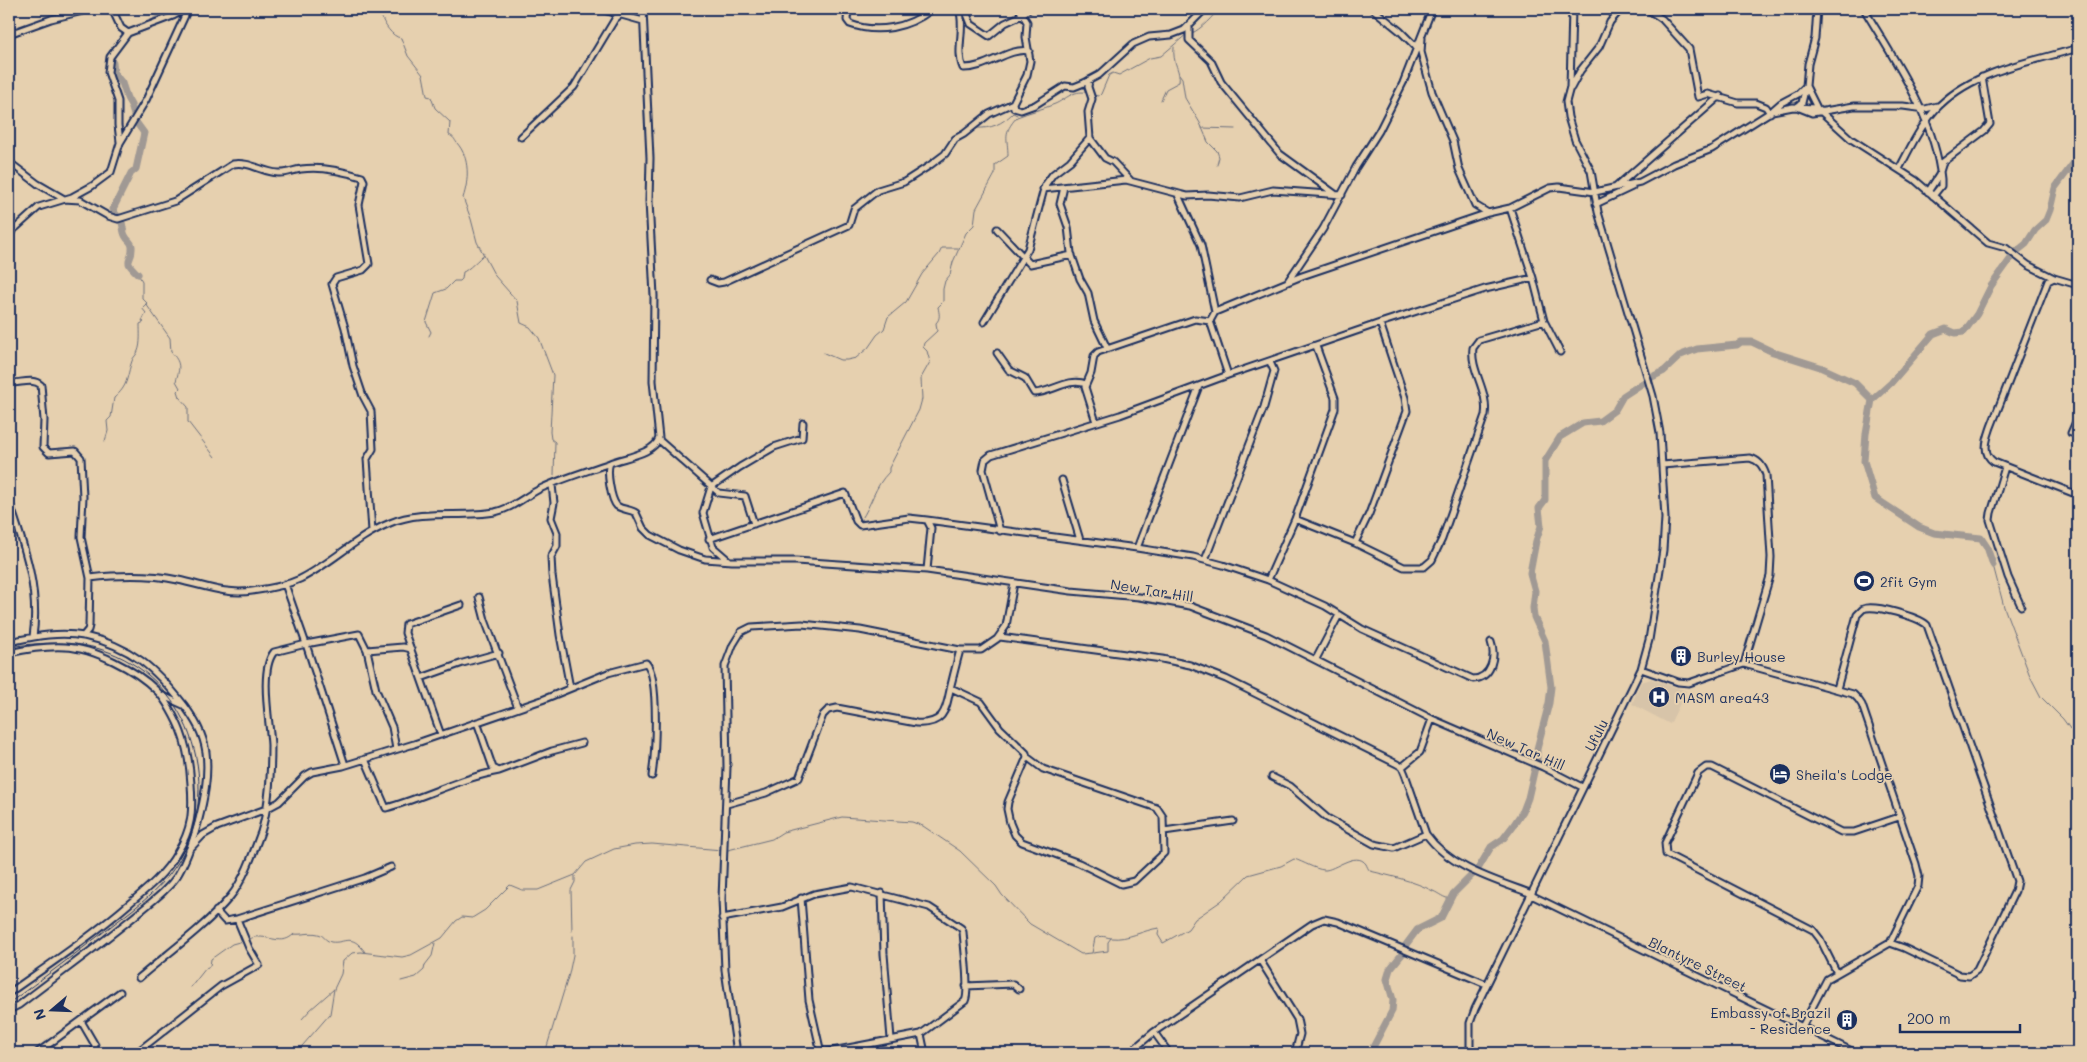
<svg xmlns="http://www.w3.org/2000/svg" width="2087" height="1062" viewBox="0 0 2087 1062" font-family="Mali,sans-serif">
<rect width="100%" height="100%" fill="#e6d0af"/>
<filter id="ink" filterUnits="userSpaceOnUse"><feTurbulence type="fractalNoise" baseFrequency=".02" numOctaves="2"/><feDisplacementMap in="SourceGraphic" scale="10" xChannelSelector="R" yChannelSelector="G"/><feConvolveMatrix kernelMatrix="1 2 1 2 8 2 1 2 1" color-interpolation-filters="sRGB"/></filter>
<g filter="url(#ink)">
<path fill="#d7c4a9" d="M1651,679l35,12 -16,33 -38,-20 9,-22z"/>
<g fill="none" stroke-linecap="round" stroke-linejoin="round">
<path stroke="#6b6f7e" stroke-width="1" d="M359,9l22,7c3,8 11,21 20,22l7,18 15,19 4,21 4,1 4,11 15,14 -1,13c5,2 5,4 8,8 13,15 12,37 6,55l8,21 6,23 11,21 7,13 22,25 4,22 9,4 9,11 14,37 -3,57 1,7 4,3 -1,33
M1192,33c8,-3 22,-17 26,-24
M1179,74l3,4 3,20 15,25 8,19 9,9 2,6 -2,8
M1092,95l7,1 2,-2 8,-19 4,-2 6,2 31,-17 11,-2 27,-23
M1161,100l5,-11 13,-7c2,-12 -7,-18 -5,-35
M976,128c15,1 26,-4 37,-15l4,2
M1202,128l33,1
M146,304l24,34 1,14c10,11 9,15 5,29l4,7 -3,3 2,6 9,10v15l27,35
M429,336l2,-4 -5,-10 9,-29 11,-4 8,-8h6l2,-2 1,-7c4,-1 17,-14 21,-18
M824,353l16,7h7l9,-2 12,-10 9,-13 7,-6 4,-12 18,-15 16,-28 17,-20 3,-6h16
M105,441l3,-10 -1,-10 4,-4 3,-19c15,-13 12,-20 18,-37 1,-4 5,-6 6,-10 3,-7 2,-19 2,-27l4,-2 -2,-1 4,-8 -4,-5 5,-5 -5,-5v-17l-4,-7
M861,520c11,-16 13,-33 28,-48v-4l30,-58 3,-11 -1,-21 9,-16 -3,-11 -4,-4 1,-4 13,-12 -1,-8c5,-5 3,-10 2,-16l5,-5v-13l2,-8 5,-6 3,-13 13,-29 8,-8 2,-16 19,-35v-9l13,-9c0,-19 -6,-22 9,-39 12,-5 26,-8 38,-13 10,-4 21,-17 34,-10
M1993,565l11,42 26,69 11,21 22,22 10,14 5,15
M728,850l44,-11 11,-7 59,-15 70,5 11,4 37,25 36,35 6,9 28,29 51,30 11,-1 3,-15c7,-3 10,-1 16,0 17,2 32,-8 48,-10l-1,7 5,8 2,-1 23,-13 7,-10 26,-18 27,-26 33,-9 13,-7c10,3 20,10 30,11 10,1 32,-20 42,-6 1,2 2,5 4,7 21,5 44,10 63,20 7,3 10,7 18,8
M572,931l-1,-41 4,-8v-6
M247,940c4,-1 7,-4 12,-3 13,0 24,8 35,-3 8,1 16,-2 24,0 6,1 6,6 13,8 14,2 20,-10 34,10
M1093,953l15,-2v-9l3,-4
M401,981l15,-4 8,-7 1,-5 7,-9 3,-13
M191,987l15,-19 4,-2 1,-7 21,-15 11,-3
M302,1019l8,-9 24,-21
M296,1053l34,-39 4,-25 7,-15 2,-13 9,-8 9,-1 41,5 9,-2 31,-17 14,-17 6,-4 10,1 13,-8 25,-25 12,5h16l37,-15 11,-13 28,-13 21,-4 17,-1 70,6
M545,1053l24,-79 4,-19v-19"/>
<path stroke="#a09994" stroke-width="7" d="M156,20l25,-11
M113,54l-2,6 2,3 1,10 8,10 5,15 4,7 5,17 8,11 -8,36 -5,4 -18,36c2,5 3,6 7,9 4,5 2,14 6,19 2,4 6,5 6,10 1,17 -11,11 6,27
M2016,252l10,-8 9,-14 11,-10 4,-10 5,-22 23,-31
M1993,565l-6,-18 -6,-9 -47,-5 -15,-6 -44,-29 -11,-37 2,-27 6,-34 19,-17 42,-49 13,-5 9,4 9,-1 13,-18 14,-28 23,-32
M1478,869l13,-22 12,-8 10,-13 10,-15 5,-13 9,-39v-10l12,-46 2,-16 -6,-46 -11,-24 -1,-9 2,-17 -5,-18 6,-32 5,-15 -2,-18 6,-8v-39l15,-24 23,-14 17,-2 15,-11 8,-14 29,-19 12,-6 17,-16 16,-6 40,-4 4,-3h11l21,10 47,15 35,16 17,17
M1405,946l12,-16 24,-12 12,-24 22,-22
M1370,1053l22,-42 1,-11 -6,-21 3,-10 13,-16"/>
<g stroke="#1b2f5e" stroke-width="9">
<path id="minor" d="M112,9l9,19 7,5
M600,9l43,12
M643,9l7,149 -1,43 5,95 -1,85 6,57c-5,16 -34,19 -49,25 -4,8 1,37 7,43 6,4 13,3 19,7l7,15 7,7 29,15 26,9 27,2h64l131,9 144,21 68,6 51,9 76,29 166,84 111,48 39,20
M848,9l-1,11 3,4c27,10 58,4 81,-14
M959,9c7,19 -4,41 4,59 24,1 45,-21 66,-17
M965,9l6,15 18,12 16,-13 15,-7 9,-7
M1373,9l27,22 18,18
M1647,9l15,10 27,30 9,48 10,-3 30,9h18l10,4 4,6
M1864,9c31,52 71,109 77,170v7l-8,10
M1189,26v14l22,21 10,21 59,72 55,40
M9,34l42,-15 40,-10
M1422,38l-1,14 11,40 21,49 6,28 16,36 13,8 22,-5 40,-20 9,-1 36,5 45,-10 34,-18 38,-15 60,-38 21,-4 24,1 34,31 64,41 73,63 18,5 22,17 26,13
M1089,80l-1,7 4,12 -4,13 2,26 15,20 8,4 17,18
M1806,86l-4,17 -5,4 15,6 42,-7h49l22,3 12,-3
M1806,86l11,22
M1571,88l9,-17 19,-24 11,-25 11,-13
M1013,103l1,5 7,2 14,-5 30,-19 9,1 10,-4 15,-8 34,-31 16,-7 22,-2 13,-5 21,-21
M1773,110l8,-7 17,-9 8,-8 2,-22 7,-26 2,-29
M521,137l53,-50 41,-68 12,-10
M120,142l-2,-17v-24l-10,-29 2,-15 18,-24 45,-17 12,-7
M9,162l29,22 26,15 16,1 28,16 10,3 57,-18 58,-37c16,-3 29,8 45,9 8,1 15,-3 23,-4 20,-3 42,2 61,8l2,4 -5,24 10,59 -6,6 -27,8 -4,6 13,44 8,38 10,30 8,15 2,38 -6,10 5,72
M1899,169c10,-19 21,-42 36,-59 37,-40 94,-47 143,-62
M1064,187l-4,17 8,23 3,26 9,26 8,14 6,28 13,27
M1616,187l104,-91
M1043,189l83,-9 61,16 21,-1 32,3 33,-8 69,5
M1928,192l11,-17 4,-13 41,-31 6,-7 -8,-47
M1178,195l23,50 14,67
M1596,204l36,-17
M1510,208l23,70 11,43 16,31
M997,229l33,35 42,-9
M9,234l30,-27 33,-10 20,-11 19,-14 9,-29 26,-43 42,-91
M710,280l8,3 6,-1 125,-57 5,-16 24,-19 26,-8 25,-16 16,-12 10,-15 9,-5 25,-20 24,-11 14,-28 3,-14 -4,-24 1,-15 -8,-13
M1288,281l35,-52 33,-62 23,-36 24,-48 29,-74
M2078,285l-24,-7 -6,3 -57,146c-4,12 -10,26 3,35l84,33
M984,322l44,-73 17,-64 8,-11 17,-13 20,-23
M997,353l12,17 16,8 9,15c17,0 34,-16 52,-9
M1228,375l-18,-54 5,-9 87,-36 186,-63
M9,383c11,1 23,-6 32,2l3,35 -1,27 6,6 26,-2 6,7 2,39 -2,40 9,41 -1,48 -1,4 -5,6
M1096,422l-11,-35 6,-14 3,-17 4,-4 97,-33 15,2
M2071,433l7,-16
M659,440l60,53 26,3 9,28
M1662,465l88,-7c9,2 13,8 16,17l5,82 -1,19 -26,88
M2005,467l-14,46 -1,7 18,57 13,29
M1062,480l18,60
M552,485l2,18 -3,15 6,15v13l-6,11 1,18 8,60 10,53
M9,501c15,45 31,88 24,136
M1295,519l60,24 49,24h20l8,-7 10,-21 43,-124c4,-24 -15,-44 -12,-67l6,-8 65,-19
M1000,531l-17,-61 2,-10 6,-5 129,-40 108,-40 152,-52 105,-34 48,-11
M709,539l136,-46 11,28 4,4 49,-7 18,2 210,28 56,9 30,8 45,15 57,26 37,23 111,50c19,-1 23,-23 18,-37
M1355,543l14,-29 38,-103 -2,-13 -25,-75
M1137,548l62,-162
M728,560l-15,-13 -10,-34 8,-26 29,-20 34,-20 28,-9 1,-15
M1205,560l59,-153 10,-36 -4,-9
M927,570l4,-42 -4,-8
M90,578c28,-3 60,-4 88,2 25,5 47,15 74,11 16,-2 33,-5 48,-12 32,-16 56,-42 90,-56 33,-14 71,-5 105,-11 19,-4 31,-17 47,-24 22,-10 46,-17 68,-25
M1268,580l27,-61 40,-110v-11l-19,-52
M479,597l6,23 33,88
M1000,637l162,22 28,6 36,14 171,85 5,3 3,7 21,60c24,34 69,46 106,60
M9,642c24,-5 49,-11 75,-6 47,10 71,32 100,69 11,15 19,28 22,47 3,24 -2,48 -8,71 -5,18 -11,37 -21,53 -11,16 -26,26 -41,39 -38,31 -78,60 -117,90l-10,5
M9,653c18,-4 38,-7 56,-6 29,1 71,23 91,43 9,8 21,31 25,42 6,16 9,35 10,52 2,28 1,45 -14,69 -11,20 -29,35 -47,50 -38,33 -80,61 -121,90
M1316,659l23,-44
M1641,669l37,13 11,1 55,-19 109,30 5,5 4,6 54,159 3,12 -1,10 -28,57 -63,36 -25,48
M421,678l42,-15 36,-10
M951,688l30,14 19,26 26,25 1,4 16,12 114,39 6,9 1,36 -30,28 -13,3 -42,-21 -57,-21 -7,-7 -5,-12 -3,-14 1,-7 19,-45
M1837,689l20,-74 6,-6c11,-5 55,8 64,16l90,256 -2,10 -38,79 -8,6 -9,-1 -56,-27 -14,-5
M161,695l22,10
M477,722l16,46 6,3 53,-20 30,-8
M441,735l-36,-102 1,-9 55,-19
M396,749l-4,-22 -16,-37 -9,-40 36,-3 8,2
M365,759l21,49c38,-10 74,-30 113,-37
M345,765l-39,-121 53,-10 8,16
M1402,767l18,-15 12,-33
M1272,777l18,9 37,32 47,26 20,4 32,-14
M727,804l39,-11 33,-15 24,-63 5,-5 9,-2 79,15c30,2 30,-15 35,-38 3,-12 6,-24 9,-35
M1164,831l69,-10
M189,850l14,-15 14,-8 49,-18 13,-7 26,-26 7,-4 31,-6 71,-22 128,-44 66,-27 38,-10c14,14 9,92 6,113
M882,893l2,61 7,85
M1531,895l325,158
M801,898l8,102 12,53
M216,911l9,10 12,-2 128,-41 26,-11
M722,918l60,-11 32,-13 38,-7 77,20 32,21 2,4c1,14 7,60 2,69l-44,33 -99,19
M1260,960l37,59 3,15 -5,19
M1836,971l-16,-32 -7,-9 -147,-76 -1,-11 33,-70 8,-6h6l129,65h13l45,-15
M139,978c30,-26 65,-50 91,-81 13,-15 24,-46 31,-65 8,-25 10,-60 10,-87 -1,-22 -12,-75 3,-93l32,-8 -21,-60
M966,986l47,-2 6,5
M81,1021l14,24 -1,8
M1154,1032l15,21
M921,1034l4,19
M37,1053l83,-61
M136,1053l85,-67 38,-21 -10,-17 -12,-29
M737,1053l-12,-83 -3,-71 5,-132 -2,-101 8,-21 8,-13 10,-5 51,-3 58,6 100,20h21l16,-11 9,-13 8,-43
M1129,1053l25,-21 158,-108 12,-5 14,3 148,62
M1470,1053v-30l5,-14 166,-340 8,-29 14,-90 2,-32 -5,-85 -7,-37 -55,-184 -7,-41 -16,-31 -7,-23 -2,-15 4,-15 2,-78
M1618,1053h20"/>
</g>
<use href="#minor" stroke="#e6d0af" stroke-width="5"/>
<path stroke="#1b2f5e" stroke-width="1" d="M9,647c34,-5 67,-7 100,5 84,32 115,138 68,212 -18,28 -45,46 -71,66 -32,25 -64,49 -97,73"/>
</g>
</g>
<defs>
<g id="stadium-disc" transform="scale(1.125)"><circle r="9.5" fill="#1b2f5e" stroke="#e6d0af"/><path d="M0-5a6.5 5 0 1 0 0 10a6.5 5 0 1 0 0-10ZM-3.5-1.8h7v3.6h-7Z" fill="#fff"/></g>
<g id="building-disc" transform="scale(1.125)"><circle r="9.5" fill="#1b2f5e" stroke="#e6d0af"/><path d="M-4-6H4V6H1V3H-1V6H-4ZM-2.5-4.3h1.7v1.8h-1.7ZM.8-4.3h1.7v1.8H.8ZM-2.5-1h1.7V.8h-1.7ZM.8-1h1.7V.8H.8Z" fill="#fff"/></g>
<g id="hospital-disc" transform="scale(1.125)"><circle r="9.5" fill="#1b2f5e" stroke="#e6d0af"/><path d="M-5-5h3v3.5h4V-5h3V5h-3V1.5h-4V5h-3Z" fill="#fff"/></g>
<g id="hotel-disc" transform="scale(1.125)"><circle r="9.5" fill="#1b2f5e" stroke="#e6d0af"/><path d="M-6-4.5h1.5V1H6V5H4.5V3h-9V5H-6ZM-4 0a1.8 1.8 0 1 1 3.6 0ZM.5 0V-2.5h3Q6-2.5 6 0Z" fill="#fff"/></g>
</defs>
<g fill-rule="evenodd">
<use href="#stadium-disc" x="1864" y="581"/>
<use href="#building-disc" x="1681" y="656"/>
<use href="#hospital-disc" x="1659" y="697"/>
<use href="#hotel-disc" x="1780" y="774"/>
<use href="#building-disc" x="1847" y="1020"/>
</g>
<g text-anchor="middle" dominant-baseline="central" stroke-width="4" stroke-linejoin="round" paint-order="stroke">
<g font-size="14" fill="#1b2f5e" stroke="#e6d0af" text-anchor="start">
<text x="1880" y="581">2fit Gym</text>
<text x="1697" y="656">Burley House</text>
<text x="1675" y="697">MASM area43</text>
<text x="1796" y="774">Sheila's Lodge</text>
<text x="1831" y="1012" text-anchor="end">Embassy of Brazil<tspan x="1831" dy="16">- Residence</tspan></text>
</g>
<g font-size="14" fill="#1b2f5e" stroke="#e6d0af">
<text transform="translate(1152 590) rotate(9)">New Tar Hill</text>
<text transform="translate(1596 735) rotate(-63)">Ufulu</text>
<text transform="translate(1526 749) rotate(24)">New Tar Hill</text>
<text transform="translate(1698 964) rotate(26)">Blantyre Street</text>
</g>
</g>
<rect width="2087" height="1062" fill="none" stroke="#e6d0af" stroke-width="30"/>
<rect x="15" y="15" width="2057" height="1032" fill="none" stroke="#1b2f5e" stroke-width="2" filter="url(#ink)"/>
<g transform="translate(52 1010) rotate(251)" stroke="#e6d0af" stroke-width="4" paint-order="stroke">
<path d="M0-4L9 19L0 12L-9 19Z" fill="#1b2f5e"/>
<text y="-8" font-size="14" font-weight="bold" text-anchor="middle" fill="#1b2f5e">N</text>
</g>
<path d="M1900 1024v8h120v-8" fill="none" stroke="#1b2f5e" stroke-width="2.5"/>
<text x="1907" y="1024" font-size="15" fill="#1b2f5e" stroke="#e6d0af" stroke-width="4" paint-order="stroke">200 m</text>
</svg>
